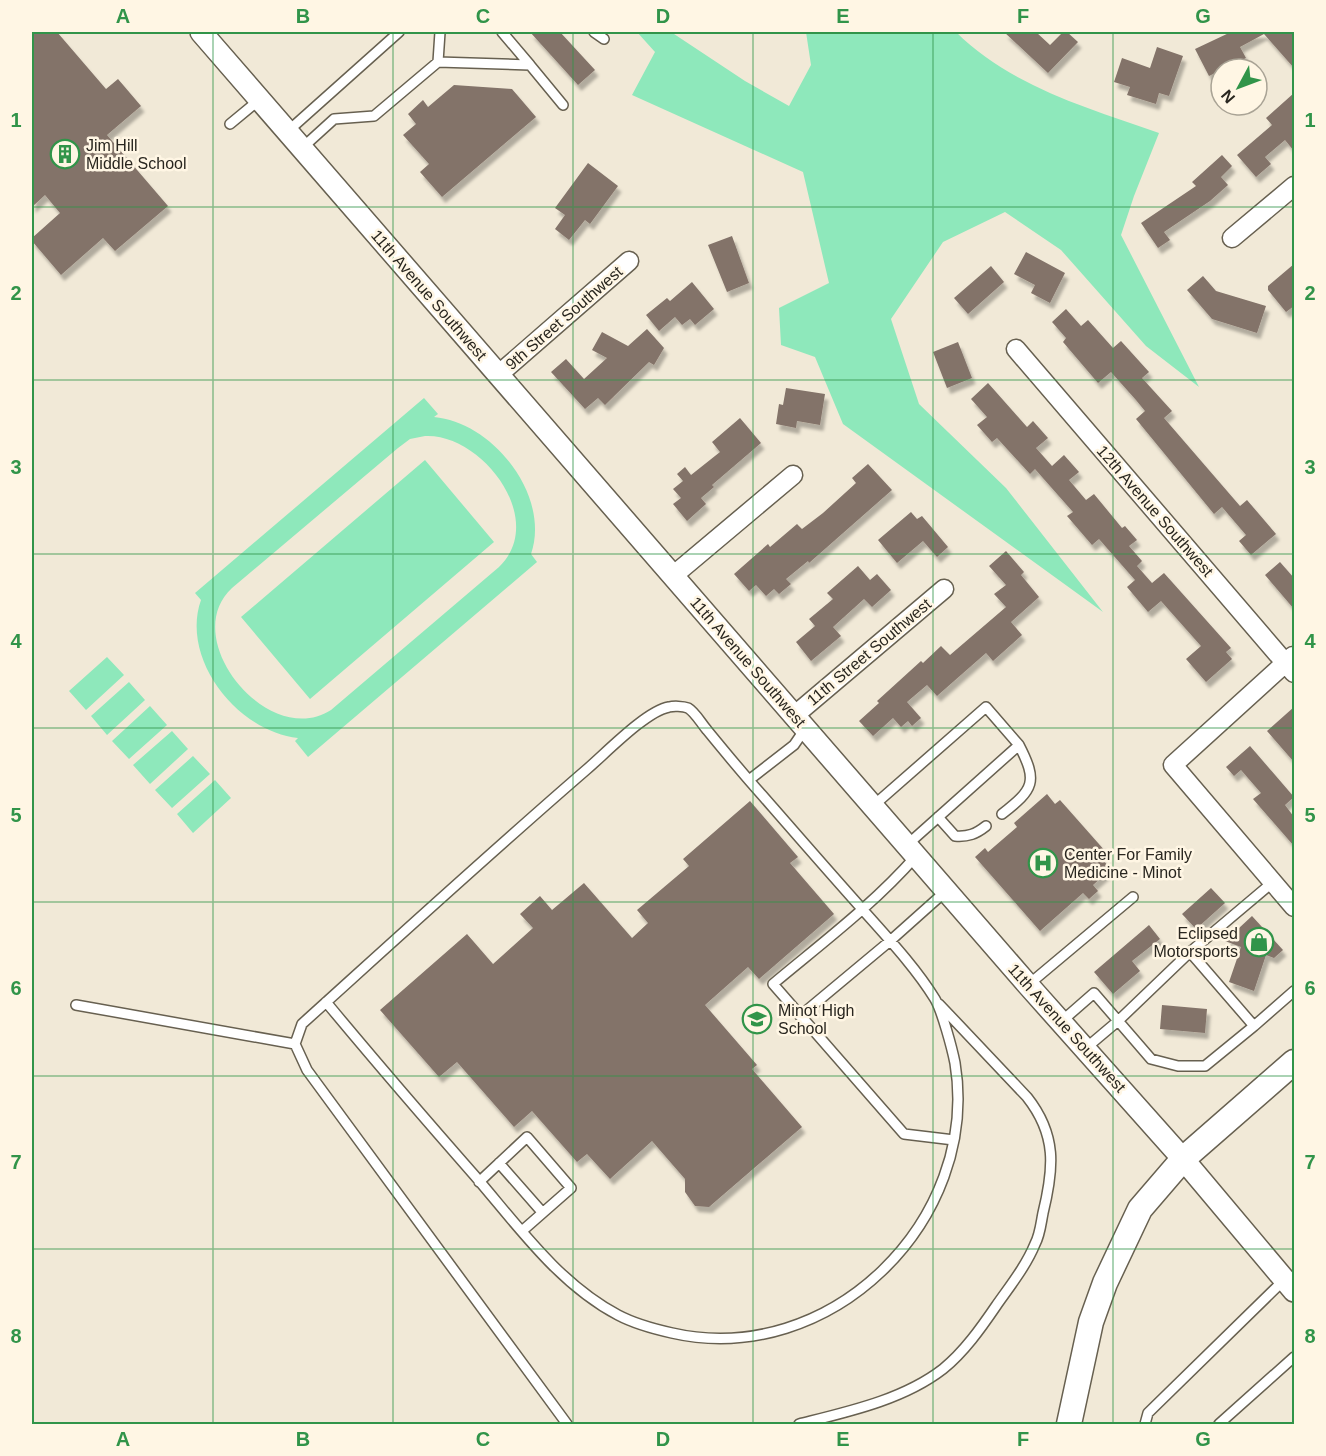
<svg xmlns="http://www.w3.org/2000/svg" width="1326" height="1456" viewBox="0 0 1326 1456" font-family="Helvetica,sans-serif">
<defs>
<filter id="shadow"><feDropShadow dx="3.5" dy="6" stdDeviation="1.5" flood-color="#0004"/></filter>
</defs>
<rect width="100%" height="100%" fill="#f1e9d7"/>
<path fill="#8ee8bb" fill-rule="evenodd" d="M637,32h34l74,49 44,25 22,-41 -5,-33h150c54,54 132,76 203,101l-25,63 -13,39 78,152 -53,-41 -85,-96 -56,-38 -62,30 -52,77 28,85 87,84 97,124 -260,-188 -28,-67 -34,-12 -2,-37 50,-25 -26,-111 -171,-77 23,-43z
M424,398l14,16 -4,3c59,5 117,79 97,137l6,8 -229,195 -13,-16 3,-3c-60,-6 -118,-79 -97,-138l-6,-7zM425,436c57,-3 123,84 74,131l-168,143c-62,40 -154,-71 -99,-122l166,-140 12,-9z
M425,460l69,82 -184,157 -69,-82z
M107,657l17,18 -38,35 -17,-19z
M129,682l16,18 -38,35 -16,-19z
M150,706l17,19 -38,34 -17,-18z
M172,731l16,18 -38,35 -17,-19z
M193,756l17,18 -38,34 -17,-18z
M215,780l16,18 -38,35 -16,-19z"/>
<path fill="#837369" filter="url(#shadow)" d="M32,32h25l49,57 12,-10 23,27 -34,29 61,71 -53,45 -12,-13 -42,37 -29,-34v-3l28,-25 -15,-18 -13,12z
M530,32h30l35,38 -17,15z
M1004,32h32l14,13 13,-13h4l11,10 -30,31z
M1231,32h63v36l-30,-34 -24,13 6,11 -37,18 -14,-27z
M1157,47l26,9 -14,40 -10,-3 -3,11 -29,-9 3,-8 -16,-5 8,-24 28,10z
M454,85l58,4 24,28 -94,80 -22,-25 9,-8 -26,-29 13,-11 -8,-10 15,-14 5,7z
M1294,93v58l-9,-11 -20,17 6,7 -15,13 -19,-22 35,-30 -6,-7z
M1222,155l10,11 -11,11 7,8 -18,16 -46,31 6,8 -12,8 -17,-25 55,-37 -4,-4z
M588,163l30,23 -28,38 -5,-4 -16,20 -14,-11 10,-14 -10,-7z
M732,236l17,47 -22,9 -19,-47z
M1026,252l39,21 -15,30 -19,-10 4,-8 -21,-11z
M1294,264v42l-8,6 -18,-22v-4z
M991,266l13,16 -36,32 -14,-16z
M1203,276l13,15 50,15 -9,27 -45,-14 -25,-29z
M692,282l22,27 -19,16 -5,-6 -8,6 -7,-8 -16,14 -13,-16 21,-17 3,3z
M1066,309l15,17 7,-6 25,28 8,-7 28,31 -7,6 30,33 -8,7 76,88 7,-6 29,34 -25,21 -12,-14 7,-6 -24,-28 -8,7 -78,-95 9,-8 -9,-11 -25,-28 -13,11 -35,-41 3,-4 -14,-16z
M647,329l17,19 -10,17 -5,-3 -44,43 -7,-7 -13,11 -34,-37 15,-13 18,20 23,-21 -15,-8 10,-18 26,14z
M958,342l14,36 -25,10 -14,-36z
M988,383l39,44 6,-6 15,17 -12,10 16,18 12,-11 15,17 -10,8 17,20 8,-6 28,34 3,-2 12,14 -8,6 13,15 -5,5 15,17 12,-10 67,75 -5,4 6,7 -26,23 -20,-23 15,-13 -40,-45 -13,11 -21,-25 8,-7 -36,-41 -7,6 -25,-29 6,-4 -38,-43 -5,5 -33,-36 -5,4 -15,-17 10,-8 -16,-18z
M786,388l39,6 -5,31 -23,-4 -1,7 -20,-4 3,-20 4,1z
M740,418l21,25 -49,42 2,2 -13,11 5,6 -19,17 -14,-17 8,-6 -8,-9 10,-8 -6,-7 8,-7 6,8 29,-23 -8,-10z
M868,464l24,26 -83,73 -1,-2 -22,18 5,5 -12,10 -5,-5 -8,7 -10,-11 -7,6 -15,-17 34,-30 2,3 27,-23 5,5 21,-16 33,-30 -4,-5z
M911,512l6,7 5,-3 26,31 -11,10 -14,-16 -26,22 -19,-23z
M1006,551l18,21 -3,3 18,22 -28,25 11,13 -29,26 -7,-8 -49,43 -10,-11 -20,17 14,16 -9,8 -4,-5 -7,6 -8,-9 -20,18 -14,-15 20,-18 -2,-2 44,-40 2,2 18,-17 9,9 56,-48 -12,-13 12,-9 -17,-19z
M1280,562l14,16v31l-29,-34z
M858,566l12,14 7,-6 14,16 -19,17 -8,-8 -31,28 8,9 -30,25 -15,-19 19,-16 -6,-7 24,-20 -6,-6z
M1294,707v55l-27,-31z
M1250,746l44,51 -9,8 9,12v29l-41,-47 8,-6 -20,-23 -7,6 -8,-9z
M1047,794l8,10 5,-4 46,52 -6,5 11,12 -18,16 5,6 -9,8 -6,-6 -43,38 -65,-74 10,-9 3,4 29,-25 -3,-4z
M750,801l48,56 -8,6 44,51 -75,65 -11,-12 -43,38 52,60 -5,4 50,58 -93,80 -14,-1 -10,-14v-13l-33,-38 -42,38 -23,-25 -10,8 -45,-51 -18,16 -57,-65 -18,15 -59,-67 87,-76 26,30 40,-36 -13,-14 20,-18 12,14 32,-27 48,55 16,-15 -11,-13 52,-44 -6,-7z
M1211,888l14,15 -29,26 -14,-15z
M1252,916l31,34 -9,8 -8,-3 -12,36 -25,-9 12,-35 -16,-6z
M1149,925l11,14 -28,22 8,10 -27,23 -19,-22z
M1162,1005l45,4 -2,24 -45,-4z"/>
<g fill="none" stroke-linecap="round" stroke-linejoin="round">
<g stroke="#676050" stroke-width="12">
<path id="service" d="M502,32l28,33
M594,32l10,7
M438,62l2,-30
M230,124l29,-24
M287,132l112,-100
M301,149l33,-30 40,-3 64,-54 92,3 33,40
M749,780l45,-35 11,-16
M873,806l113,-99 33,38 -112,100
M1002,814c32,-25 36,-32 17,-69
M938,817l17,19c13,1 21,-2 31,-10
M916,856c-42,48 -94,87 -143,128l131,150 50,6
M1190,952l64,74 40,-35
M1028,985l105,-88
M326,1002c49,59 99,117 149,174 43,50 84,108 143,139 17,9 36,14 54,18 157,36 309,-112 283,-270 -3,-15 -13,-52 -20,-64 -19,-31 -48,-62 -72,-89 -34,-38 -67,-76 -101,-115 -19,-21 -37,-43 -55,-65 -6,-7 -12,-18 -19,-22 -5,-2 -15,-2 -19,-1 -23,4 -63,46 -83,63 -96,83 -190,169 -284,254l-7,20 12,26 260,354
M76,1005l219,39
M800,1016l90,-75 56,-50
M1062,1021l32,-28 57,66 27,7h27l49,-40
M1086,1048l32,-27 72,-69 83,-70
M499,1163l43,49
M479,1182l48,-45 44,51 -49,43
M799,1424c48,-12 104,-24 144,-55 21,-17 38,-41 53,-63 14,-20 30,-40 39,-62 5,-9 6,-21 8,-31 11,-45 14,-78 -16,-116l-88,-93
M1145,1424l3,-11 136,-133
M1219,1424l75,-67"/>
</g>
<g stroke="#676050" stroke-width="21">
<path id="minor" d="M1232,238l62,-52
M1016,349l278,324
M498,375l131,-114
M674,575l119,-100
M1293,656l-120,109 121,142
M795,715l149,-126"/>
</g>
<g stroke="#676050" stroke-width="24">
<path id="tertiary" d="M201,32l827,953 155,174 111,132"/>
</g>
<g stroke="#676050" stroke-width="27">
<path id="secondary" d="M1069,1424l22,-102 14,-39 35,-74 43,-50 111,-97"/>
</g>
<use href="#service" stroke="#fff" stroke-width="9"/>
<use href="#minor" stroke="#fff" stroke-width="18"/>
<use href="#tertiary" stroke="#fff" stroke-width="21"/>
<use href="#secondary" stroke="#fff" stroke-width="24"/>
</g>
<path fill="none" stroke="#319449" stroke-width="1.5" stroke-opacity="0.55" d="M213,32v1392M393,32v1392M573,32v1392M753,32v1392M933,32v1392M1113,32v1392M32,207h1262M32,380h1262M32,554h1262M32,728h1262M32,902h1262M32,1076h1262M32,1249h1262"/>
<defs>
<g id="building-ring" transform="scale(1.5)"><circle r="9.5" fill="#fff6e4" stroke="#319449" stroke-width="1.5"/><path d="M-4-6H4V6H1V3H-1V6H-4ZM-2.5-4.3h1.7v1.8h-1.7ZM.8-4.3h1.7v1.8H.8ZM-2.5-1h1.7V.8h-1.7ZM.8-1h1.7V.8H.8Z" fill="#319449"/></g>
<g id="hospital-ring" transform="scale(1.5)"><circle r="9.5" fill="#fff6e4" stroke="#319449" stroke-width="1.5"/><path d="M-5-5h3v3.5h4V-5h3V5h-3V1.5h-4V5h-3Z" fill="#319449"/></g>
<g id="shop-ring" transform="scale(1.5)"><circle r="9.5" fill="#fff6e4" stroke="#319449" stroke-width="1.5"/><path d="M-5-2.5h2.3a2.7 3.5 0 0 1 5.4 0H5L5.5 6h-11ZM-1.5-2.5h3a1.5 2.3 0 0 0-3 0Z" fill="#319449"/></g>
<g id="school-ring" transform="scale(1.5)"><circle r="9.5" fill="#fff6e4" stroke="#319449" stroke-width="1.5"/><path d="M0-5L7-2L0 1L-7-2ZM-4 1L0 2.5L4 1V4Q0 6-4 4Z" fill="#319449"/></g>
</defs>
<g fill-rule="evenodd">
<use href="#building-ring" x="65" y="154"/>
<use href="#hospital-ring" x="1043" y="863"/>
<use href="#shop-ring" x="1259" y="942"/>
<use href="#school-ring" x="757" y="1019"/>
</g>
<g text-anchor="middle" dominant-baseline="central" stroke-width="5" stroke-linejoin="round" paint-order="stroke">
<g font-size="16" fill="#29261f" stroke="#fff6e4" text-anchor="start">
<text x="86" y="145">Jim Hill<tspan x="86" dy="18">Middle School</tspan></text>
<text x="1064" y="854">Center For Family<tspan x="1064" dy="18">Medicine - Minot</tspan></text>
<text x="1238" y="933" text-anchor="end">Eclipsed<tspan x="1238" dy="18">Motorsports</tspan></text>
<text x="778" y="1010">Minot High<tspan x="778" dy="18">School</tspan></text>
</g>
<g font-size="16" fill="#29261f" stroke="#fff6e4">
<text transform="translate(429 295) rotate(49)">11th Avenue Southwest</text>
<text transform="translate(564 318) rotate(-41)">9th Street Southwest</text>
<text transform="translate(1155 511) rotate(49)">12th Avenue Southwest</text>
<text transform="translate(869 652) rotate(-40)">11th Street Southwest</text>
<text transform="translate(748 662) rotate(49)">11th Avenue Southwest</text>
<text transform="translate(1067 1028) rotate(48)">11th Avenue Southwest</text>
</g>
</g>
<rect width="1326" height="1456" fill="none" stroke="#fff6e4" stroke-width="66"/>
<g transform="translate(1239 87) rotate(229)"><circle r="28" fill="#fff6e4" stroke="#a9a395" stroke-width="1.5"/>
<path d="M0-4.5L10 22L0 15L-10 22Z" fill="#319449"/>
<text y="-9" font-size="16" font-weight="bold" text-anchor="middle" fill="#29261f">N</text>
</g>
<rect x="33" y="33" width="1260" height="1390" fill="none" stroke="#319449" stroke-width="2"/>
<g font-size="20" text-anchor="middle" font-weight="bold" fill="#319449">
<text x="123" y="23">A</text>
<text x="303" y="23">B</text>
<text x="483" y="23">C</text>
<text x="663" y="23">D</text>
<text x="843" y="23">E</text>
<text x="1023" y="23">F</text>
<text x="1203" y="23">G</text>
<text x="16" y="127">1</text>
<text x="1310" y="127">1</text>
<text x="16" y="300">2</text>
<text x="1310" y="300">2</text>
<text x="16" y="474">3</text>
<text x="1310" y="474">3</text>
<text x="16" y="648">4</text>
<text x="1310" y="648">4</text>
<text x="16" y="822">5</text>
<text x="1310" y="822">5</text>
<text x="16" y="995">6</text>
<text x="1310" y="995">6</text>
<text x="16" y="1169">7</text>
<text x="1310" y="1169">7</text>
<text x="16" y="1343">8</text>
<text x="1310" y="1343">8</text>
<text x="123" y="1446">A</text>
<text x="303" y="1446">B</text>
<text x="483" y="1446">C</text>
<text x="663" y="1446">D</text>
<text x="843" y="1446">E</text>
<text x="1023" y="1446">F</text>
<text x="1203" y="1446">G</text>
</g>
</svg>
